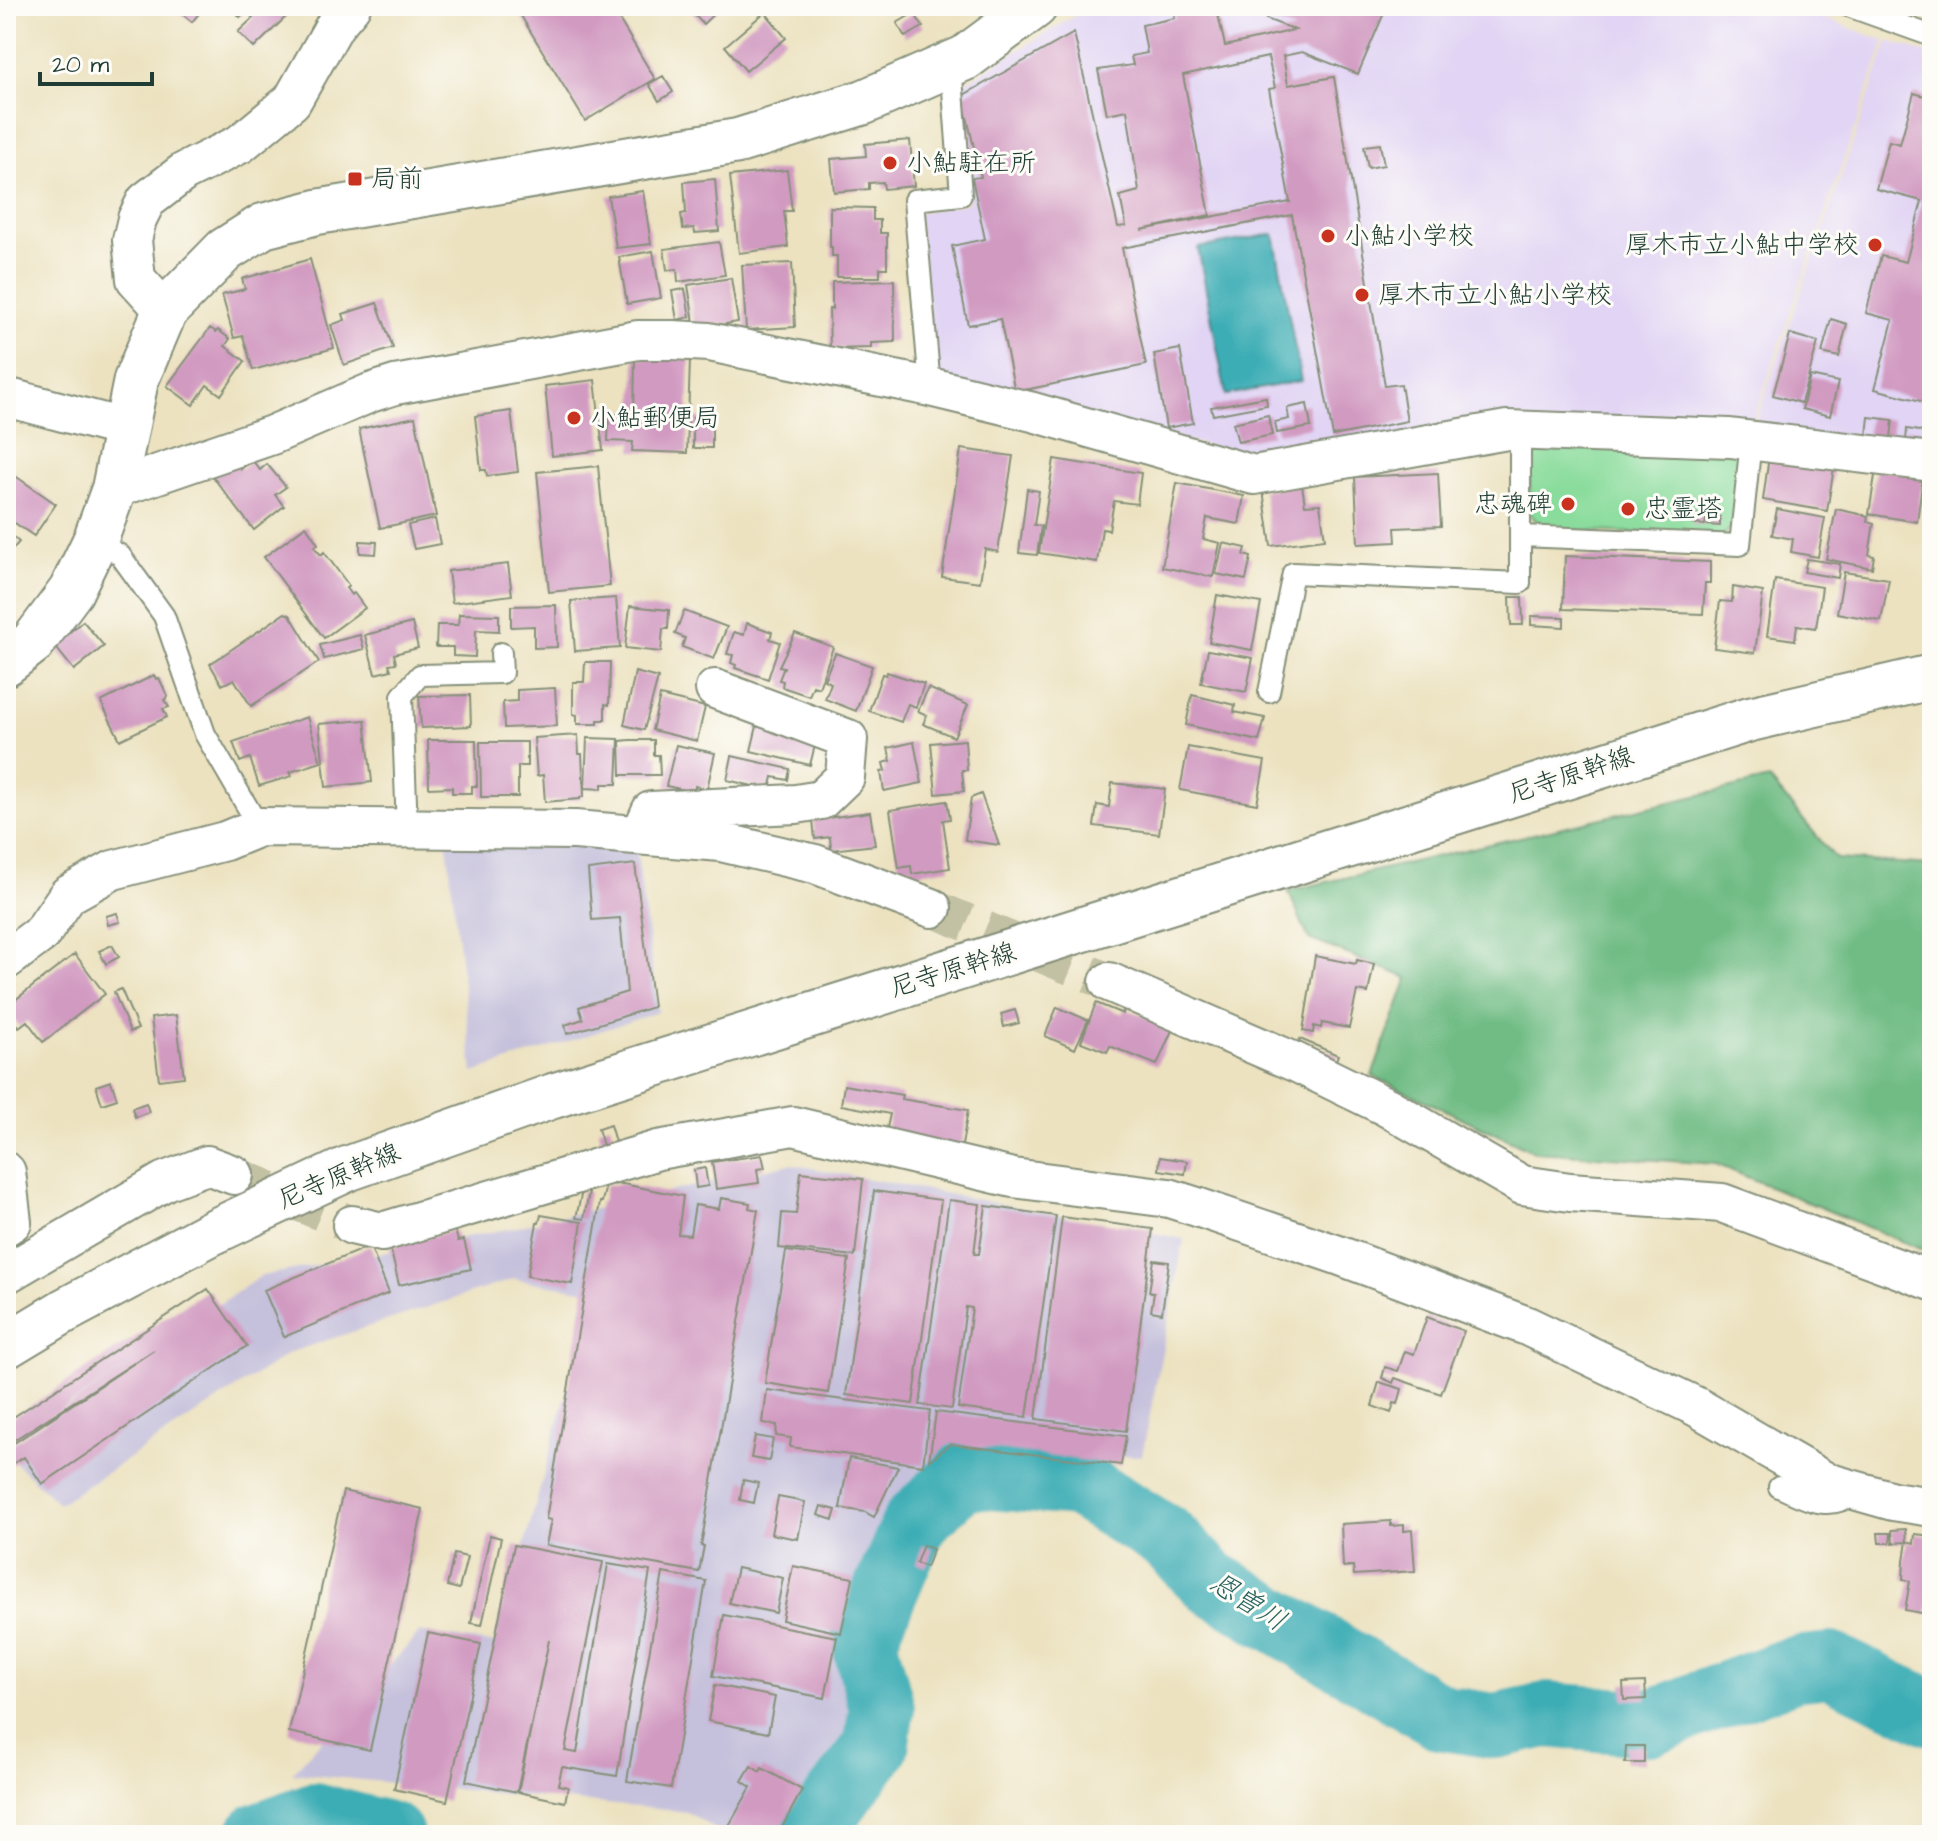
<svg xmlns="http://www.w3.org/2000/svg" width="1938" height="1841" viewBox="0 0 1938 1841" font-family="'Architects Daughter','Klee One',sans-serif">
<rect width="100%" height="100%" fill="#fdfcf7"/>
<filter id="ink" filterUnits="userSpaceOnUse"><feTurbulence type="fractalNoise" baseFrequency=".0125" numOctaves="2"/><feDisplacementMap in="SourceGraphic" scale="16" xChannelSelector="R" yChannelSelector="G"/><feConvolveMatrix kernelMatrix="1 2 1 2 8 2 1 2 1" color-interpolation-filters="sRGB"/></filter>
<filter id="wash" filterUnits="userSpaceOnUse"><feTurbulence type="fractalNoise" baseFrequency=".006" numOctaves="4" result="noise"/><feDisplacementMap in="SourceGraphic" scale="32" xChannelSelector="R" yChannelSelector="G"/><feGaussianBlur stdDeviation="1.8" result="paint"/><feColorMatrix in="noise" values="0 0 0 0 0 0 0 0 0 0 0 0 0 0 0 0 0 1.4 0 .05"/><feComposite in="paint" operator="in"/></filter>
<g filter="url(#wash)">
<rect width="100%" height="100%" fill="#ece2c0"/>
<path fill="#e1d4f4" d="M1091,6h702l92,35 -137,394 -489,24 -322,-82 -19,-164 51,-10 -10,-117z
M1888,41l44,14v395l-181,-15z"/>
<path fill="#c5c0db" d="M446,836l190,9 22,167 -185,61z
M790,1164l394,75 -42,217 -177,-3 -110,131 5,159 -71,92h-64l-38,-23 -395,-39 128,-141 77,12 97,-352 -80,-13 -223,73 -232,152 -53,-50v-6l255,-172 251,-48z"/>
<path fill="#8adc9c" stroke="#548c68" stroke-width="2" d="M1530,442l196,2 19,14 -8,63 -15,16 -178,-8 -14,-15z"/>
<path fill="#6fbc84" stroke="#477c5c" stroke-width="2" d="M1769,779l67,80 96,6v389l-216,-90 -181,-12 -163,-76 36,-98 -99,-39 -21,-48z"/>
<path fill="#3cadb5" stroke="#2e7574" stroke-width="2" d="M1274,234l27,147 -75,14 -28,-147z"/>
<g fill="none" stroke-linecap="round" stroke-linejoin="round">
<path stroke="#3cadb5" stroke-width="66" d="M259,1835l55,-20 77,20
M810,1835l66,-88 6,-39 -18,-67 51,-119 49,-47 114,9 88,54 45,44 232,136 52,8 51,-11 103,8 144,-54 38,-4 101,48"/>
</g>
<g id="blocks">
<path fill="#d19ac1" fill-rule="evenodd" d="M177,6h28l-13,16 -17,-14z
M230,6h67l-43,42 -16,-16 15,-14 -7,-7 -6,6z
M515,6h96l44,73 -70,42z
M686,6h36l-19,18z
M1173,6h22l1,8 21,-4 8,36 70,-16 -29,-11 6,-13h115l-29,68 -56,-22 -19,4 5,29 46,-8 51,309 16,-2 6,37 -74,15 -41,-221 -170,33 24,117 -131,27 -15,-73 -32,6 -16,-79 33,-7 -13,-61 9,-1 -19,-81 112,-63 44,194 8,-1 -6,-30 19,-5 -12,-81 -20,4 -9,-44 35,-5 -2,-9 16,-3 -5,-28 33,-7zM1268,57l7,31 -6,1 21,113 -149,28 69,-15 -27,-140z
M765,12l21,26 -40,33 -21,-25z
M914,13l9,14 -18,10 -8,-14z
M663,76l10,16 -14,9 -10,-17z
M1914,93l18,5v306l-57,-15 18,-69 -27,-7 15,-57 25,6 16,-61 -46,-12 13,-48 11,3z
M910,140l4,46 -30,3 -1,-7 -14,1v6l-35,3 -3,-33 35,-3 -1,-12z
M1380,144l4,21 -16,3 -4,-22z
M787,170l5,41h-8l4,36 -49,6 -9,-77z
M715,179l4,52 -24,2 -1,-5 -11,1 -2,-15 5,-1 -2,-31z
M643,191l8,53 -35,4 -8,-52z
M830,207l43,1v12h7v13h7v35h-7v9h-43v-21h-5v-9h-2z
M719,242l6,33 -47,7 -1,-13 -10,1 -3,-21z
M653,251l8,47 -34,6 -8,-47z
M310,259l24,89 -81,22 -10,-34 -9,2 -12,-43 23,-6 -3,-10z
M792,263l3,64 -49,3 -4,-65z
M731,278l7,44 -43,7 -7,-44z
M894,280l1,62 -24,1v5l-41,1 -1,-40h3v-27z
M685,289l5,28 -13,3 -5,-29z
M377,303l16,45 -49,17 -13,-40 14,-5 -2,-6z
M1831,319l16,5 -8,33 -17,-4z
M210,328l6,4 2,-2 12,9 -5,7 20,15 -24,34 -14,-10 -14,20 -26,-19z
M1790,334l28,8 -17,61 -28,-8z
M1180,349l13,74 -27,5 -12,-74z
M635,358l55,1 -3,94 -55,-2 1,-9 -25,-1 1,-27 25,1z
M1810,376l28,6 -8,34 -28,-7z
M595,380l8,70 -51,6 -7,-70z
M1266,397l1,8 -54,10 -2,-8z
M1307,404l4,23 -34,6 -2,-11 14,-3 -2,-11z
M511,411l7,61 -31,4 -1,-6h-5l-6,-54z
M1268,415l4,20 -34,7 -5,-19z
M415,417l21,99 -56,12 -21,-99z
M1869,417l24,3 -2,18 -24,-3z
M693,418h19v30h-19z
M1907,429l19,3 -1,11 -19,-2z
M961,449l52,7 -15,96 -13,-3 -5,33 -38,-5z
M1769,456l65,12 -7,43 -64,-11z
M1054,459l87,14 -4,31 -23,-3 -5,29 -7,-1 -5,33 -58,-9z
M252,460l8,10 7,-6 19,23 -11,8 9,11 -30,24 -41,-53 22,-16 6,8z
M598,466l12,120 -61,6 -12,-120z
M1876,469l47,7 -6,46 -48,-8z
M8,471l48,33 -22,32 -28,-19v-43z
M1438,473l3,53 -46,2 1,14 -38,2 -3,-67z
M1177,483l67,13 -5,28 -32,-6 -4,21 17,4 -7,34 -51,-10z
M1302,485l3,20 15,-1 5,35 -54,7 -8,-56z
M1027,489l12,2 -5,34 7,1 -4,29 -18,-2z
M1777,509l48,9 -7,39 -27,-5 2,-13 -21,-4z
M1836,509l32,7 -1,5 7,2 -5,32 5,1 -2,12 -46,-9z
M1693,514l14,2 -2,9 -13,-1z
M1709,516l11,1v9l-12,-1z
M435,519l5,25 -26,5 -6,-24z
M306,526l12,18 -4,3 7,8 3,-3 25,34 -3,2 5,7 3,-2 11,15 -41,30 -60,-81z
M6,531l13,11 -13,15z
M360,541l17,1 -1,12 -16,-1z
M1223,543l23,5 -2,7 7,2 -5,23 -30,-6z
M1565,556l145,6v21h-5l-2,31 -140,-5z
M1807,559l33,5 -2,14 -34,-6z
M508,564l4,31 -60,8 -4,-32z
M1844,572l45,7 -8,42 -44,-8z
M1775,580l47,7 -6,41 -19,-3 -2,15 -28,-4z
M1733,587l30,5 -8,61 -41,-5 6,-47 12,1z
M1217,595l44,8 -9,47 -43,-8z
M1510,597h12l1,28h-12z
M616,598l4,50 -45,3 -4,-50z
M556,605l1,42 -23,1v-22l-23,1v-21z
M630,606l39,4 -1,19h-5l-2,23 -36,-4z
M684,611l43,16 -13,32 -32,-12 3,-9 -10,-4z
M285,613l5,2 29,47 -68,44 -17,-27 -12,6 -12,-21z
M459,614l40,1v16l-23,-1 -1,27 -22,-1v-9h-17l1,-22h21z
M1531,616l33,1v10l-33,-2z
M83,621l21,25 -30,24 -20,-25z
M412,623l6,25 -24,6 2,9 -7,1 2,6 -16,4 -10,-39z
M747,623l25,9 -2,7 10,3 -12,37 -33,-11 1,-3 -5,-2 2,-8 -6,-1 7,-22 10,3z
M795,633l38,14 -14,41 -6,-2 -4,10 -27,-9 1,-6 -4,-1 5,-13 -5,-1z
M360,635l4,14 -40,10 -4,-14z
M1208,650l45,8 -7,34 -45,-9z
M835,653l37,13 -16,45 -31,-12 6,-16 -7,-3z
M585,662h25l-1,43 -4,-1v16h-7v4h-21v-9l-4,-1v-32h11z
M635,672l23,6 -14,52 -20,-5z
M887,672l37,12 -8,23 -8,-3 -7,18 -32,-11 13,-37 4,1z
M154,675l2,4 3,-1 9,19 -4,3 5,7 -6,2 4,8 -47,23 -19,-38z
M555,688l2,38 -53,2 -1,-26 14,-1v-11z
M928,688l40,17 -14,32 -31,-13 4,-9 -9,-4z
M470,695l1,31 -50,2 -2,-32z
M1192,695l43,10 -1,7 31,6 -6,23 -73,-16z
M660,696l45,11 -8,34 -45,-11z
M307,717l14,45 -31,10 2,4 -33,10 -9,-28 -10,4 -7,-20z
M365,720l7,62 -46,5 -7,-63z
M766,724l33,12 -1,5 17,4 -5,20 -59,-14 6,-25 8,2z
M578,735l1,19h3l2,42 -4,1v2l-35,3 -2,-27 -6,1 -3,-38z
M587,738l32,1 -2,45h-15v5l-17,-1z
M428,740h48l1,46h-5v7h-20v-6l-23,1z
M630,740h24v15h5l1,20h-39l-1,-34z
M965,740l2,30h-5l2,21 -28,3 -5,-51z
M480,742h47v24h-9v31h-37z
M914,742l8,41 -38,8 -3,-19 4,-1 -2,-8 8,-2 -3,-13z
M676,745l39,8 -8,36 -12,-3 -1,6 -28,-6z
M1188,747l77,14 -8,43 -77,-14z
M732,756l58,13 -2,11 -15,-3 -3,13 -43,-10z
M1112,783l53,6 -6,45 -65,-8 3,-21 12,2z
M981,794l18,51 -34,-5 6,-42z
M947,801l3,18 -7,1 7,48 -38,6 -1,-8 -12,2 -9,-58z
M870,812l5,33 -44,5 -1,-13 -15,2 -2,-19z
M635,864l18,143 -86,27 -2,-9 18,-6 -4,-12 48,-15 -7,-74 -28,2 -4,-50z
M117,913l3,9 -12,3 -2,-9z
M112,945l7,12 -13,7 -7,-13z
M75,954l30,40 -62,48 -16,-21 -8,6 -13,-20z
M1315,956l41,8 1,-4 17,4 -6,29 -11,-2 -8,37 -27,-5 -1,5 -7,-2 -1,7 -10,-2z
M121,989l17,40 -8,3 -16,-40z
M1096,1003l27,11 1,-6 49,20 -16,37 -47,-19 -3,6 -26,-10z
M1057,1007l31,13 -13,29 -30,-13z
M1015,1010l4,13 -15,4 -3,-13z
M176,1015l8,62 -25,3 -8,-62z
M1300,1039l38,16 -5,13 -38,-16z
M111,1081l6,18 -15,5 -6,-18z
M844,1085l58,10 -1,4 67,11 -7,41 -76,-14 5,-23 -49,-9z
M146,1103l3,9 -14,5 -3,-9z
M610,1125l8,27 -12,3 -8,-26z
M762,1155l3,13 -8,1 2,14 -43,6 -4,-27z
M1160,1157l27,4 -2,13 -26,-4z
M705,1168l3,18 -12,2 -2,-18z
M801,1172l62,7 -8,77 -76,-8 3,-35 14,1z
M623,1184l60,12 -5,38 12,1 5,-30 24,4 2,-11 29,5 -1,5 9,2 -57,336h3l-5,26 -153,-27 5,-25 -5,-1 54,-317h2l4,-17z
M582,1191l7,1 -5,27 -8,-1z
M874,1191l67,9 -28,204 -67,-9z
M949,1200l31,4 -6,50h5l7,-48 70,10 -29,201 -69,-9 14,-100 -6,-1 -14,102 -32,-4z
M541,1215l41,7 -10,62 -45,-8 10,-53h2z
M1062,1217l91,12 -27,202 -90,-12z
M455,1230l3,11 6,-1 7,29 -72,16 -9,-38z
M370,1246l19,47 -105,44 -20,-47z
M786,1251l63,8 -21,134 -63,-10z
M1154,1260l15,2 -7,51 -11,-2 3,-18 -5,-1z
M208,1289l39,57 -205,138 -18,-27 -15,9 -3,-5v-30l8,12 140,-93 -140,90 -8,-12v-6z
M1427,1317l37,14 -23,63 -46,-16 -2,5 -11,-5 3,-11 13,4 7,-20 9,3z
M1379,1382l23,7 -4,15 -4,-1 -3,10 -19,-7z
M767,1390l163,21 -7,54 -133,-18 1,-9 -15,-2 1,-11 -14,-2z
M936,1412l190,24 -5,29 -171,-21 -21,17z
M755,1436l18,3 -4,22 -18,-3z
M849,1458l49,9 -24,50 -9,-5 -25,-4z
M743,1480l15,3 -4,20 -14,-3z
M343,1491l80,18 -53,241 -81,-18z
M778,1497l27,5 -7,37 -27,-5z
M821,1506l15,4 -3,10 -15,-5z
M1391,1521v5l13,-1v6l8,-1 3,41 -61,4 -1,-9 -10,1 -2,-43z
M1906,1529l1,13 -14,1 -1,-13z
M1878,1533h13l-1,10h-11z
M1915,1534l17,2v72l-4,-1 -1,7 -22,-4 5,-29 -7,-2 1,-19 3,-19 7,2z
M490,1535l11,3 -19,87 -11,-2z
M514,1545l89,17 -38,189 12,2 31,-189 42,7 -33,205 -55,-9 -4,18 10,2 -3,15 -47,-10 31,-152 -32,152 -51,-11z
M923,1545l10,4 -7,18 -10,-4z
M454,1554l13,3 -8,32 -12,-3z
M793,1566l60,12 -12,55 -59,-13z
M737,1568l46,10 -7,35 -47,-10z
M663,1573l43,8 -35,207 -44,-7z
M724,1615l113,22 -12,61 -112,-22z
M428,1633l53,11 -34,157 -53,-12z
M1645,1682l1,17 -22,1 -1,-17z
M715,1685l60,12 -7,36 -60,-12z
M1626,1746h18v17h-19z
M751,1766l9,6 2,-4 40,22 -24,45h-40l-11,-6 24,-42 -9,-6z"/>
</g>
</g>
<g filter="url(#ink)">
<use href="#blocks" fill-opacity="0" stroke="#86907a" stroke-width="2"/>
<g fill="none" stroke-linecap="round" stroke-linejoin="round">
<path stroke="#c3c1a4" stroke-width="38" stroke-dasharray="38 19" stroke-linecap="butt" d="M932,908l177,74
M234,1175l118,50"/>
<g stroke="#86907a" stroke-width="24">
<path id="service" d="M1848,6l84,30
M930,387l-16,-187 47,-5 -10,-131
M1521,536l219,9 11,-104
M95,541l25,14 44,61 41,118 54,93
M1269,692l24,-119 227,10v-151
M407,829l-5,-133 18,-21 82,-2 -1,-20
M1779,1487c26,11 49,26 74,7"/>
</g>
<g stroke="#86907a" stroke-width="42">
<path id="minor" d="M165,311l-29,-32 -4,-39 5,-21 9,-18 38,-29 56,-28 52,-43 43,-76 16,-19
M6,397l121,32
M114,489l158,-54 98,-42 25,-8 243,-45h35l36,2 221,45 103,25 221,63 253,-45 223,8 202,24
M641,834l10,-23 145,-7 25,-4 24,-23 3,-38 -133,-50
M6,960l36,-27 26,-38 45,-25 112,-29 34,-14 316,3 146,12 94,22 117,44
M1109,982l188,81 90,44 135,78 48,7 152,11 210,78
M6,1172l6,50 -6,4
M352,1225l30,7 276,-82 135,-24 220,52 156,20 28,9 141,48 189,71 170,81 129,75 67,19 39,6
M6,1274l159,-93 42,-16 27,10"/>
</g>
<g stroke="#86907a" stroke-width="48">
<path id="tertiary" d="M6,663l27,-21 38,-51 24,-50 19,-52 22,-109 29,-69 60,-61 38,-24 54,-14 421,-71 126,-39 87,-38 14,-6 70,-52
M6,1346l58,-35 147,-78 136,-64 206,-73 1197,-377 182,-42"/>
</g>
<use href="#service" stroke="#fff" stroke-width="20"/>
<use href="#minor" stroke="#fff" stroke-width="38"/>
<use href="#tertiary" stroke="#fff" stroke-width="44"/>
</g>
</g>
<g fill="#c8321e" stroke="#fdfcf7" stroke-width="3">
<circle cx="890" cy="163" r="8"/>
<rect x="347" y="171" width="16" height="16" rx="4"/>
<circle cx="1328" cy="236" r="8"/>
<circle cx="1875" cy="245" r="8"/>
<circle cx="1362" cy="295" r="8"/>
<circle cx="574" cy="418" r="8"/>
<circle cx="1568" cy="504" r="8"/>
<circle cx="1628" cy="509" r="8"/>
</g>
<g text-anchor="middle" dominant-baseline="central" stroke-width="6" stroke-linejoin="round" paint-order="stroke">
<g font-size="26" fill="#1f3d34" stroke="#fdfcf7" text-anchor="start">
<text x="906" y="163">小鮎駐在所</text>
<text x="371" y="179">局前</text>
<text x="1344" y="236">小鮎小学校</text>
<text x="1859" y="245" text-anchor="end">厚木市立小鮎中学校</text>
<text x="1378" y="295">厚木市立小鮎小学校</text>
<text x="590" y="418">小鮎郵便局</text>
<text x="1552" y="504" text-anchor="end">忠魂碑</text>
<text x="1644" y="509">忠霊塔</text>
</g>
<g font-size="26" fill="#1f3d34" stroke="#fdfcf7">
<text transform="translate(1571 775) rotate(-18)">尼寺原幹線</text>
<text transform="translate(953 970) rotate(-17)">尼寺原幹線</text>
<text transform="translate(339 1176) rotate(-23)">尼寺原幹線</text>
</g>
<g font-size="28" font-style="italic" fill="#296461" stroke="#fdfcf7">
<text transform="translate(1248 1602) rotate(32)">恩曽川</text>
</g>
</g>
<rect width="1938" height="1841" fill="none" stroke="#fdfcf7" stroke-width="32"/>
<path d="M40 72v12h112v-12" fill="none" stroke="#1f3d34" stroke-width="4"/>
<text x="52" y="72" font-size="24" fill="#1f3d34" stroke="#fdfcf7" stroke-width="6" paint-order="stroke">20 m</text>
</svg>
